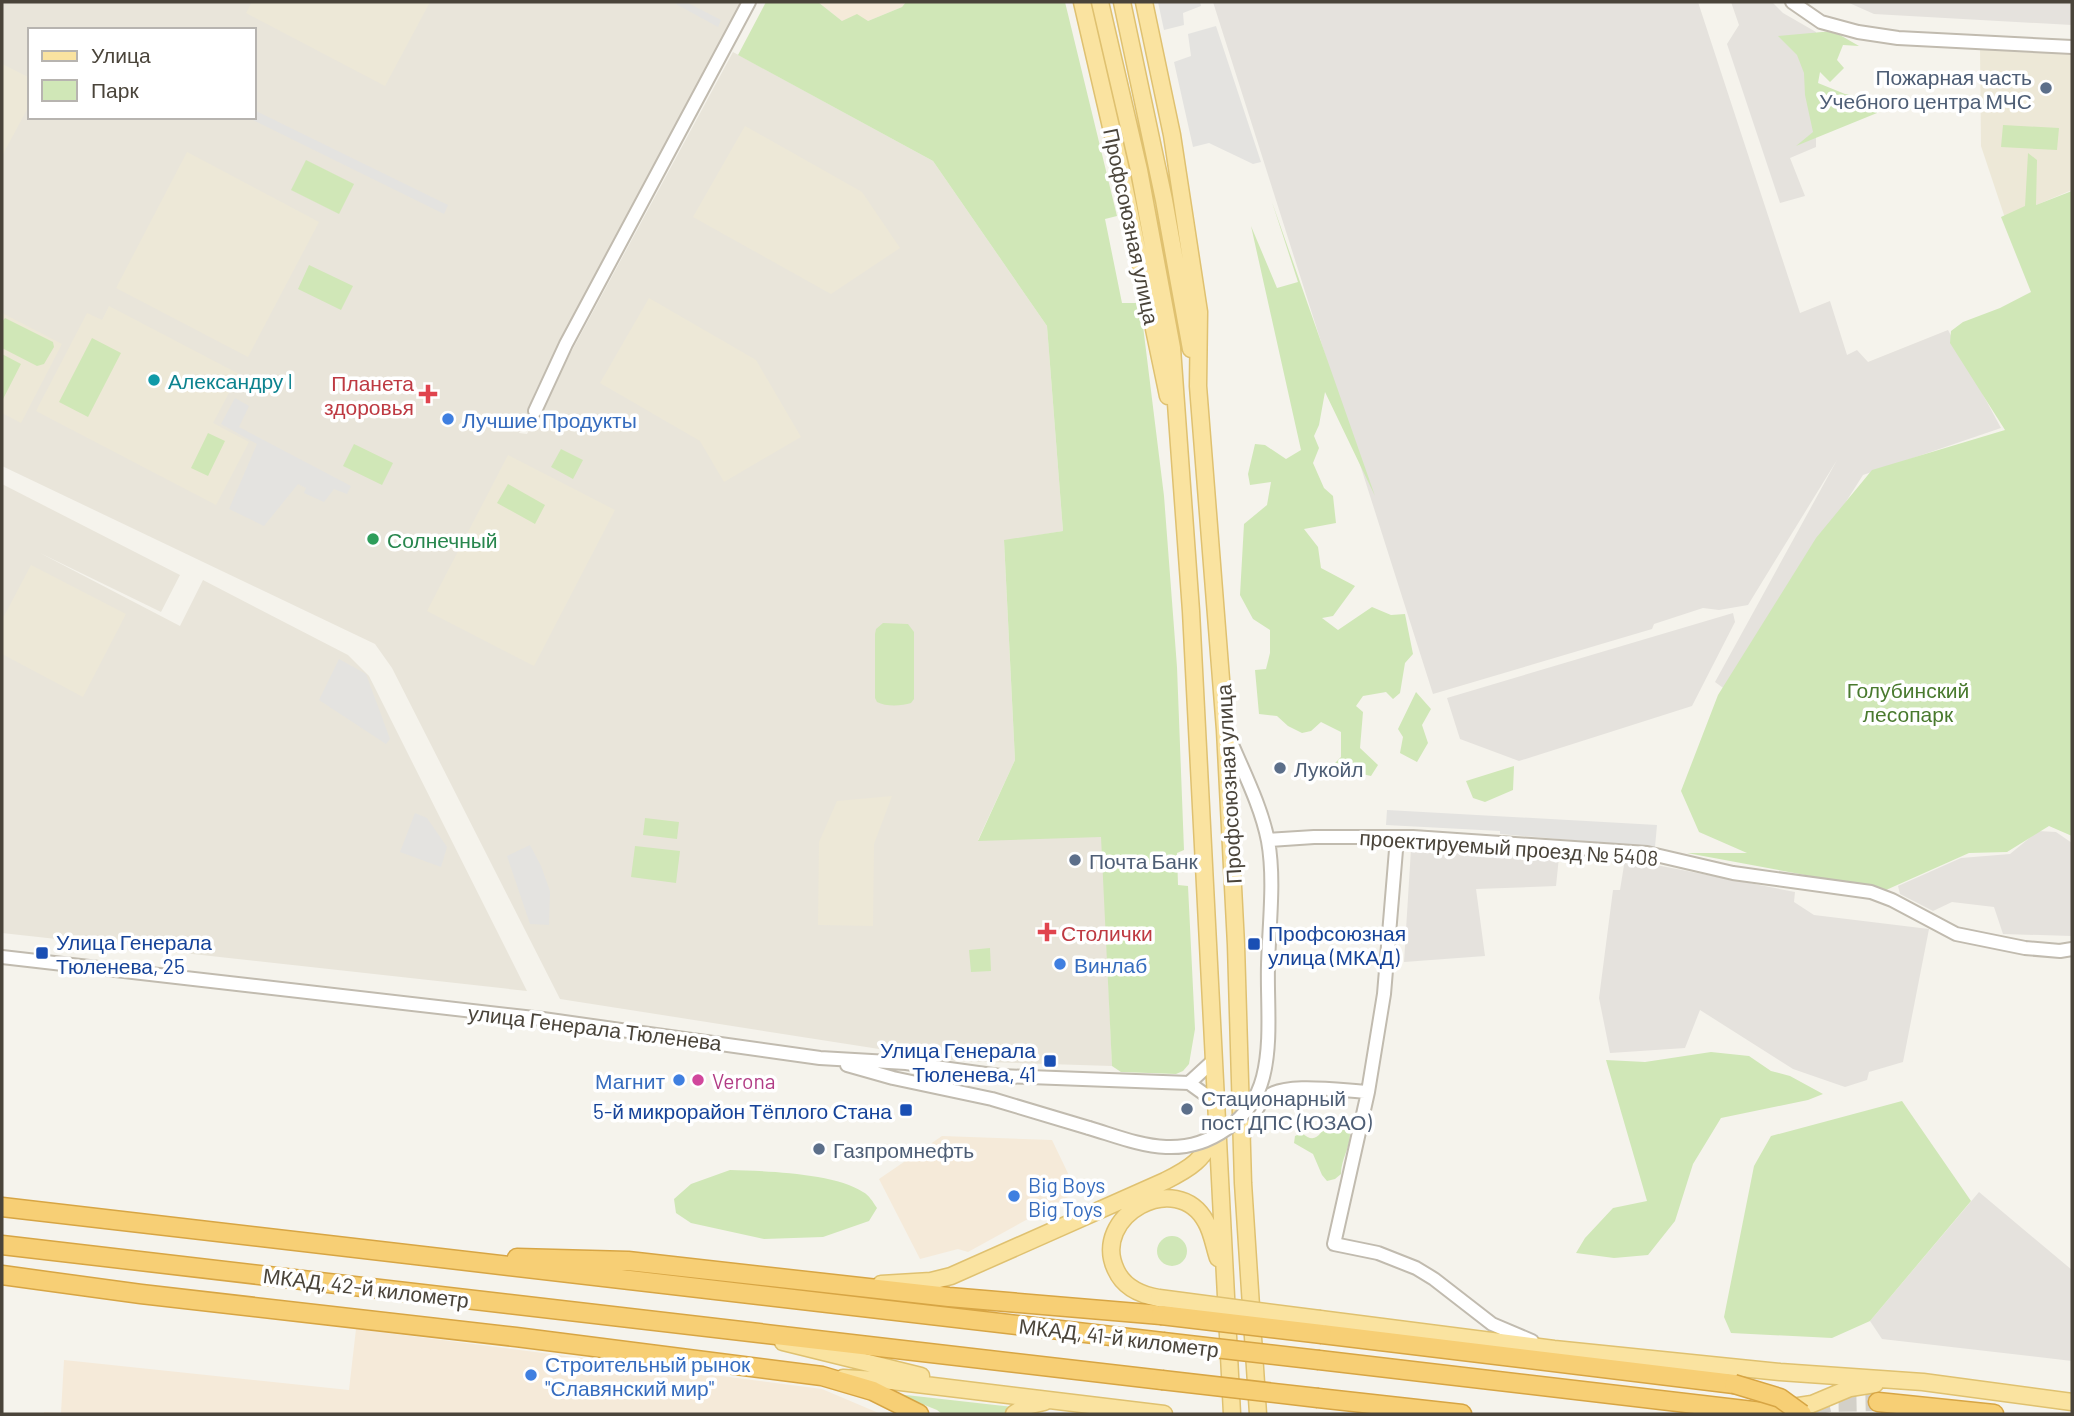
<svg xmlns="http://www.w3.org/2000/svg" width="2074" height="1416" viewBox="0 0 2074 1416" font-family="Barlow,sans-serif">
<rect width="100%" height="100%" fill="#f5f3ec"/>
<path fill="#e9e5da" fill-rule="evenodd" d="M2,2h740l-183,342 -23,46 -17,43 8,1 206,-382 200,109 114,165 16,205 -59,10 11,219 -37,80 124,-4 10,230 -156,-5 -396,-62 -168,-331 -17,-24 -373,-178zM30,30h224v87h-224z
M2,484l178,91 -19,37 -121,-59 140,73 23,-46 145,75 21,21 158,315 -525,-58z"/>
<path fill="#f5ead9" d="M818,2h88l-4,5 -34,14h-26z
M942,1136l110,4 25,52 -109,60 -10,-3 -38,10 -41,-80z
M356,1329l466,60 59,25h-837v-2l17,1 3,-53 285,30z"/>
<path fill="#e5e2dd" d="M1213,2h485l102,311 30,-12 17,54 10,-5 11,12 80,-32 53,98 -138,47 -137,215 -11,-8 122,-222 -89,145 -29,5 -16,-2 -49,16 -2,5 -219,65z
M1731,2h41l11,11 33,19v115l-26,11 15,38 -25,7 -53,-159 12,-19z
M1847,2h225v23l-198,-11z
M1733,613l2,9 -43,84 -173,55 -59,-22 -13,-41z
M2038,831l18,1 16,11v93l-69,-2 -9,-27 -42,-5 -19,9 -33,-17 -2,-8 63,-28 49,-4z
M1411,849l148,8 -3,29 -80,3 9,67 -81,6z
M1625,859l170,33 -1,10 20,13 115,14 -26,133 -34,10 -2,8 -22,7 -52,-18 -93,-59 -15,38 -75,5 -11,-55 14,-108h7z
M1979,1192l93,78v91l-190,-22 -12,-18z"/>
<path fill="#ede8d7" d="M252,2h178l-45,84 -139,-73z
M1980,48l92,5v137l-67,28 -24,-72z
M2,64l28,14v26l-28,52z
M745,126l117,66 38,56 -69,46 -138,-77z
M187,152l132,70 -71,135 -132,-69z
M649,298l107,62 45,77 -77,45 -24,-41 -100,-58z
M109,306l130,68 -26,49 36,19 -33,63 -180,-94 51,-98 15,7z
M2,313l60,31 -41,79 -19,-10z
M508,455l107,55 -81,156 -107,-55z
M31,565l95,49 -43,83 -81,-43v-34z
M892,796l-18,48 -1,82 -55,-1 1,-83 18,-41z"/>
<path fill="#d0e7b7" d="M766,2h52l24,19 15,-7 11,7 34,-14 4,-5h159l52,214 -12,3 17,84h14l7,23 21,170 13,171 7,183 -7,3 1,32 10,1 7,143 -6,35 -6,7 -7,3 -55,-2 -9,-6 -11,-229 -123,4 37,-81 -11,-220 59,-9 -16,-205 -114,-165 -195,-106z
M1833,31l26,15 -16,-1 -6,15 7,8 -14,14 -10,-10 -2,11 27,11 27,4 5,15 -81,33 17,-14 -8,-37 -1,-22 -7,-18 -19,-19z
M2003,125l56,3 -2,22 -56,-3z
M2028,153l9,7 -1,45 36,-14v645l-23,-10 -42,26 -38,1 -83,37 -199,-37h60l-48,-21 -18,-41 37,-96 98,-157 56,-68 133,-40 -55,-87 1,-12 12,-9 37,-14 31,-16 -30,-75 24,-11z
M306,160l48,24 -15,30 -48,-24z
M1272,202l103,294 -50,-104 -6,33 -5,11 5,12 -6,15 11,25 9,8 3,27 -32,6 14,18 3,21 34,18 -22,30 -11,2 16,12 34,-23 19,8 14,-1 8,40 -8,9 -5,30 -7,6 -7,-7 -23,4 -7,10 7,6 -3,36 18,17 -7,11 -40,-9 10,-10v-25l-20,-10 -10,9 -9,2 -14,-7 -11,-10 -18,-2 -4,-44 11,-1 4,-16v-23l-17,-11 -13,-24 4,-71 23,-19 4,-23 -21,3 -2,-11 7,-30 10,1 21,14 15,-9 -50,-224 26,62 21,-6z
M309,265l44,21 -12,24 -43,-21z
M5,318l48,24 1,5 -10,17 -7,2 -35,-18v-26z
M92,338l29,15 -33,64 -29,-15z
M2,354l19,10 -19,37z
M208,433l17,8 -17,35 -17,-8z
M354,444l39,19 -11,22 -39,-19z
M561,449l22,11 -10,19 -22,-12z
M508,484l37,21 -10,19 -38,-21z
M883,623l25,1 6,8v67l-3,4c-9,3 -25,4 -34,-1l-2,-4v-64l1,-5z
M1416,692l15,17 -9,16 6,18 -11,19 -17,-9 3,-16 -5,-8z
M1514,766l-1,24 -28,12 -12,-4 -7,-17z
M645,818l34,4 -2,17 -34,-4z
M635,846l45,5 -4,32 -45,-6z
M990,948l1,23 -20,1 -2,-22z
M1711,1052l38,4 22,15 19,5 33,18 -15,6 -87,18 -28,46 -18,57 -27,34 -34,3 -38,-5 9,-15 28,-30 34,-7 -41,-141 39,2z
M1902,1101l69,100 -101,120 -38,17 -101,-5 -7,-16 30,-151 17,-30z
M1342,1121l6,3c7,19 -7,31 -7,50l-6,5 -8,2 -5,-6 -9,-21 -19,-11 1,-7 7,-3c13,12 19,1 25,-11z
M730,1170c34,1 105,3 133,22 6,3 10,10 14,16l-8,13 -46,16 -59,2 -73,-16 -15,-10 -2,-14 17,-15z
M1157 1251a15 15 0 1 1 30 0a15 15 0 1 1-30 0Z
M897,1394l116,13 -6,7h-65l-5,-4z"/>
<path fill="#e4e3e0" d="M677,2h9l35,18 -3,7 -42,-23z
M1158,2h42l1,4 -18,7 1,12 -20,5z
M1216,26l45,136 -8,2 -44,-21 -16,4 -19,-85 17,-6 -3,-22z
M254,110l194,95 -4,9 -197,-97h7z
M235,398l14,8 -10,21 112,59 -4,8 -13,-5 -10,13 -20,-9 2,-5 -8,-4 -34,42 -35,-17 28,-65 -36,-20z
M339,659l27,15 24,65 -4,5 -67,-44z
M1387,810l270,15 -2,22 -155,-13v-3l-114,-6z
M415,813l12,5 20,29 -6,20 -41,-15z
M530,845l11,21 9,25 -1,34 -19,-1 -23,-68z"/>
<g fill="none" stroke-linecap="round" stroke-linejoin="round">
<path stroke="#d3d0c8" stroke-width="18" stroke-dasharray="18 9" stroke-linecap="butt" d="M1812,1407l17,-4 49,-1"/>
<g stroke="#c1bbaf" stroke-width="16">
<path id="minor" d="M1792,2l29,20 37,10 40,6 174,9
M535,411l31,-67 183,-342
M1228,735c14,34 33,70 40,106 7,38 1,85 0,124
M1397,838l-13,156 -16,98 -34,152 44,9 38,15 18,11 58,45 40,17
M1268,840l46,-3h99l234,16 86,20 138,19 21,8 64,34 69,14 35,3 12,-2
M2,957l541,62 277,39 86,5 94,13 189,7 25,18
M847,1065l46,13 99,21 97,29
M1189,1083l24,-22
M1243,1137c6,-13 12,-29 22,-39 19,-17 78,-7 103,-6"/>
</g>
<g stroke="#dfc170" stroke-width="19">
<path id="major" d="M1082,2l38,164 48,230
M1100,2l39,168 33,178 19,263 41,803
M1122,2l42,198 27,149
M1144,2l28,133 27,177 -1,74 27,344 11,215 7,238 15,231
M881,1284l50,-3 20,-5 214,-95c22,-11 44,-23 47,-49
M1159,1298c-18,-3 -35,-10 -43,-28 -26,-54 61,-102 90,-48 6,10 8,24 12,36
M1320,1319l234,30 226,23 143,10 149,20
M783,1342l138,34
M843,1378l49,3 272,33
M1786,1408l26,-4 38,-16 25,-4
M1014,1414l12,-8 18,-4"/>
</g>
<g stroke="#d7a544" stroke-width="21">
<path id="highway" d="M2,1207l1161,135
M2,1245l1160,135
M517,1258l111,3 321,36 212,18
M2,1275l139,19 375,43 306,39 51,15 46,23
M1322,1334l412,50
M1319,1360l461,54
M1318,1398l144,16
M1878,1402l116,12"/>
</g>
<use href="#minor" stroke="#fff" stroke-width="12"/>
<use href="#major" stroke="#fae3a0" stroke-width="16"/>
<use href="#highway" stroke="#f7cf75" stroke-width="18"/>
<g stroke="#c1bbaf" stroke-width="16" stroke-linecap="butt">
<path id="minor-bridge" d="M1089,1128c24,7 51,18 77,19 43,2 86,-27 97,-70 9,-35 4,-76 5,-112"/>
</g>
<g stroke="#dfc170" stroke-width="19" stroke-linecap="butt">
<path id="major-bridge" d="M1159,1298l161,21"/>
</g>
<g stroke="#d7a544" stroke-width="21" stroke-linecap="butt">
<path id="highway-bridge" d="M1161,1315l161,19
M1163,1342l156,18
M1162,1380l156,18
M1734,1384l46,14 22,16"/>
</g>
<use href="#minor-bridge" stroke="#fff" stroke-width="12"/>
<use href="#major-bridge" stroke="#fae3a0" stroke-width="16"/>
<use href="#highway-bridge" stroke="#f7cf75" stroke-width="18"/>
</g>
<g fill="#5c6f8a" stroke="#fff" stroke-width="2.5">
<circle cx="2046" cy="88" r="7"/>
<circle cx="1280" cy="768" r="7"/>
<circle cx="1075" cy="860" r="7"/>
<circle cx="1187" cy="1109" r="7"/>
<circle cx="819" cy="1149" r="7"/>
</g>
<circle fill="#0f9aa8" stroke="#fff" stroke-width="2.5" cx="154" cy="380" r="7"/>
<g fill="#e0444e" stroke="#fff" stroke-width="2.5">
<path d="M424.5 383.5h7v7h7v7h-7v7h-7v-7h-7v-7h7z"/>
<path d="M1043.5 921.5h7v7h7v7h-7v7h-7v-7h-7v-7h7z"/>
</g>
<g fill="#3f7fe0" stroke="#fff" stroke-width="2.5">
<circle cx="448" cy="419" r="7"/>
<circle cx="1060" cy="964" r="7"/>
<circle cx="679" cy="1080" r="7"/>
<circle cx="1014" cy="1196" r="7"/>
<circle cx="531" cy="1375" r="7"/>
</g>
<circle fill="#2e9e5b" stroke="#fff" stroke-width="2.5" cx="373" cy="539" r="7"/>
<g fill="#1a4fb4" stroke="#fff" stroke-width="2.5">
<rect x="1247" y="937" width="14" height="14" rx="3.5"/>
<rect x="35" y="946" width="14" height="14" rx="3.5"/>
<rect x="1043" y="1054" width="14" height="14" rx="3.5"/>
<rect x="899" y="1103" width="14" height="14" rx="3.5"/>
</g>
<circle fill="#d1479c" stroke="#fff" stroke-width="2.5" cx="698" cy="1080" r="7"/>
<g text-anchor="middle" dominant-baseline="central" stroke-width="7" stroke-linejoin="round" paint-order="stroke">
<g font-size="21" fill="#4e5e75" stroke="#fff" text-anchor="start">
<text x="2032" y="76" text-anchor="end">Пожарная часть<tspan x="2032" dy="24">Учебного центра МЧС</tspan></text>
<text x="1294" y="768">Лукойл</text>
<text x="1089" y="860">Почта Банк</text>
<text x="1201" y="1097">Стационарный<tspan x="1201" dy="24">пост ДПС (ЮЗАО)</tspan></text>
<text x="833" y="1149">Газпромнефть</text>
</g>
<g font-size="21" fill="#4a443a" stroke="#fff">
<text transform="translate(1132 226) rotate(78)">Профсоюзная улица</text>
<text transform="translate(1228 784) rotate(-93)">Профсоюзная улица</text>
<text transform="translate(1509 847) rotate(4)">проектируемый проезд № 5408</text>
<text transform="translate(595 1027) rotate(7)">улица Генерала Тюленева</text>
<text transform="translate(366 1287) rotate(7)">МКАД, 42-й километр</text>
<text transform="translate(1119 1337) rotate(7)">МКАД, 41-й километр</text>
</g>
<g font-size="21" fill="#0d838f" stroke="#fff" text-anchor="start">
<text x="168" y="380">Александру I</text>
</g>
<g font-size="21" fill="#be3a42" stroke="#fff" text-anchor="end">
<text x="414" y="382">Планета<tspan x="414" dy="24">здоровья</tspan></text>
<text x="1061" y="932" text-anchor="start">Столички</text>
</g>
<g font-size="21" fill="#366cbe" stroke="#fff" text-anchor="start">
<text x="462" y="419">Лучшие Продукты</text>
<text x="1074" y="964">Винлаб</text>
<text x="665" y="1080" text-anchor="end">Магнит</text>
<text x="1028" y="1184">Big Boys<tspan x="1028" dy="24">Big Toys</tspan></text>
<text x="545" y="1363">Строительный рынок<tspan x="545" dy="24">"Славянский мир"</tspan></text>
</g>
<g font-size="21" fill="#27864d" stroke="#fff" text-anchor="start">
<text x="387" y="539">Солнечный</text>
</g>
<g font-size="21" fill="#497a2e" stroke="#fff">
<text x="1908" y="689">Голубинский<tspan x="1908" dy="24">лесопарк</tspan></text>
</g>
<g font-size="21" fill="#164399" stroke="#fff" text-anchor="start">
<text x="1268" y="932">Профсоюзная<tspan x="1268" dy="24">улица (МКАД)</tspan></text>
<text x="56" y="941">Улица Генерала<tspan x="56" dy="24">Тюленева, 25</tspan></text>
<text x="1036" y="1049" text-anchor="end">Улица Генерала<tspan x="1036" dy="24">Тюленева, 41</tspan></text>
<text x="892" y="1110" text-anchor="end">5-й микрорайон Тёплого Стана</text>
</g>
<g font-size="21" fill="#b23c85" stroke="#fff" text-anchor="start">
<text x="712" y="1080">Verona</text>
</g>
</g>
<rect width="2074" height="1416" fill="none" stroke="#4a443a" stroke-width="7"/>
<rect x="28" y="28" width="228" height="91" fill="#ffffff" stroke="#b7b4b0" stroke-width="2"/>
<rect x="42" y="51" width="35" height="10" fill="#fae3a0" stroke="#b7b4b0" stroke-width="2"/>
<text x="91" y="63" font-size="21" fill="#4a443a">Улица</text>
<rect x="42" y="80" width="35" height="21" fill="#d0e7b7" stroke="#b7b4b0" stroke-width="2"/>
<text x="91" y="98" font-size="21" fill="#4a443a">Парк</text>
</svg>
